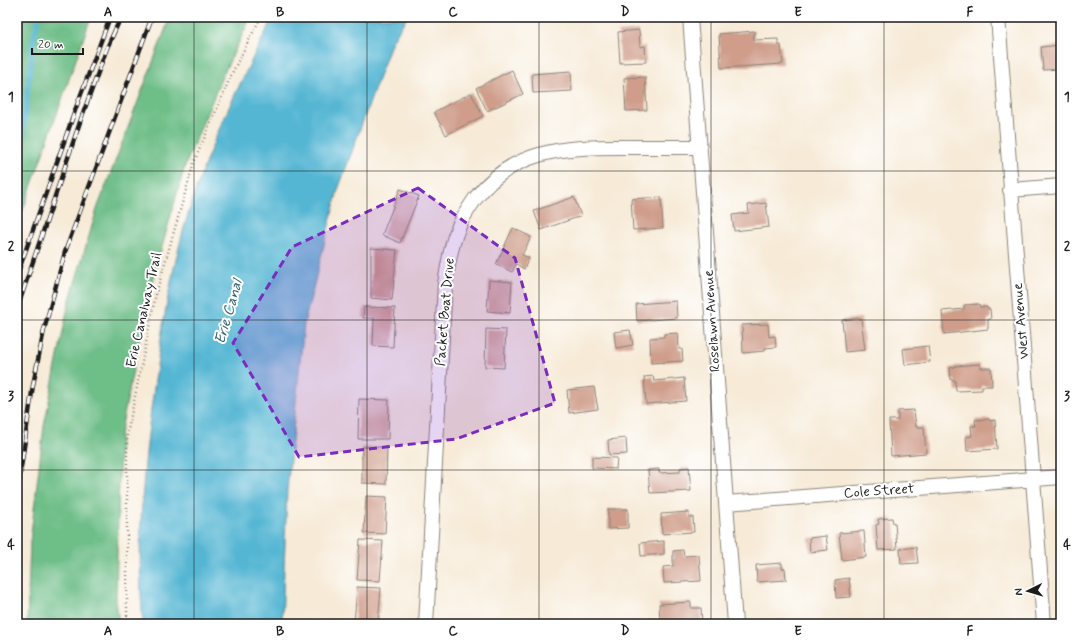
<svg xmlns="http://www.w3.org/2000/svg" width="1078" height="641" viewBox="0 0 1078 641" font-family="Mynerve,sans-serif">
<rect width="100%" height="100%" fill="#fff"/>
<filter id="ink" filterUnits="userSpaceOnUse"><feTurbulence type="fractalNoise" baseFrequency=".025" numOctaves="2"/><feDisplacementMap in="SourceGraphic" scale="8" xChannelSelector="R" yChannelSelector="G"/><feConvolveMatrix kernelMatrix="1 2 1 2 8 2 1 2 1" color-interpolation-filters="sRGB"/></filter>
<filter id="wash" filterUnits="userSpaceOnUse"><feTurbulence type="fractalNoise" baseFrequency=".012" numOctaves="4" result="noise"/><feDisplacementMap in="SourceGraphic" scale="16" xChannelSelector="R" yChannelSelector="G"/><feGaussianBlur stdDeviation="0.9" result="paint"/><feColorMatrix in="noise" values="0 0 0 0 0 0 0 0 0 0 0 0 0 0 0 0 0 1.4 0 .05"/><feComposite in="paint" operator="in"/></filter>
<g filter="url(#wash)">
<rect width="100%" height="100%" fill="#f7ebd8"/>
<path fill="#6ebe88" stroke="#456d52" d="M17,17h74l-74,210z
M170,17h81l-29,60 -37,89 -37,130 -28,139 -4,164 3,25h-92l3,-82 14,-116 24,-120 29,-97z"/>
<path fill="#54b6d3" stroke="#386978" d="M273,17h134l-15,24 -54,149 -34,134 -17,166 -5,134h-139c-7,-79 0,-158 11,-236 9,-71 21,-142 46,-210 19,-55 47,-108 73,-161z"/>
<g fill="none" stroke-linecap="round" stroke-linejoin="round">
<path stroke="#54b6d3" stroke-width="5" d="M17,184l17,-149 5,-18"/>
</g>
<g id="blocks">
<path fill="#cf9d8a" d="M639,30l1,17 5,-1 1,16 -26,1 -2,-31z
M754,31v9l24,-1v6h3l2,19 -62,4 -2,-34z
M1061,45v24l-18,1 -2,-23z
M512,70l11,24 -36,17 -11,-23z
M571,71l1,20 -39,2 -1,-19z
M645,77l2,33 -21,1 -2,-33z
M471,93l12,23 -37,19 -12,-23z
M400,189l19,7 -19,47 -18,-8z
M574,197l7,19 -40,14 -7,-19z
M661,197l2,31 -30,2 -2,-31z
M766,203l3,24 -35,4 -2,-16 17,-2 -1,-8z
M513,228l18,9 -9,18 7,3 -5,11 -8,-5 -4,8 -16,-8z
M371,248l26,2 -5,50 -21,-2z
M489,280l23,2 -2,31 -23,-2z
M676,301l1,17 -40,3 -1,-17z
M979,304l1,3h7v2h3l1,10h-3v10l-44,5 -2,-23 22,-2v-4z
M364,307l31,1 -2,39 -20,-1 1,-28h-11z
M861,318l4,32 -20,2 -3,-32z
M768,324l1,13 6,-1 1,11 -11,1v3l-22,2 -1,-28z
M486,329l20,1 -2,38 -19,-1z
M630,330l3,15 -17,3 -2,-16z
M678,333l1,16h3l1,12 -32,2 -1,-25 14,-1v-3z
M928,346l2,16 -25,3 -2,-16z
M980,364v4h11l1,18h-10v4l-26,1 -1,-11h-4l-1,-12 5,-1v-1z
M653,376l1,5 30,-3 2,23 -40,3 -2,-27z
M594,387l4,22 -29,4 -2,-23z
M359,399l30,1 -1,39h-30z
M914,410l2,17h8l2,26 -35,3 -2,-36h9v-9z
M989,419l1,2 5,-1 2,29 -30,2 -1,-14 6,-1 -1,-10h5l-1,-6z
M626,438l1,16 -18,1 -1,-15z
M362,447h25l-1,37 -24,-1z
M592,457l25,1 -1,11 -24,-1z
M689,467l2,24 -41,2 -2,-23 11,-1v4l21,-1v-4z
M366,496l21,1 -2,37 -21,-1z
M608,509h20v19l-20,1z
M689,512v5h4l1,15 -32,2 -1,-20z
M892,518l1,5h2l2,26 -19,1 -2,-25 3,-1 -1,-5z
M864,531l2,26 -24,3 -3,-27z
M826,536l2,14 -18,2 -1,-14z
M360,540l23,1 -3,40 -23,-1z
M664,541v13l-23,2 -1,-13z
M916,547l2,16 -17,1 -1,-15z
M683,550l1,6 15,-1 2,26 -37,2 -1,-16 10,-1v-15z
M782,563v6l3,-1 1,12 -29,2 -1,-17z
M849,578l2,19 -15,1 -1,-18z
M357,587l24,1 -3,36h-24z
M691,602v6h10l1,16h-35v-3l-7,1 -1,-18z"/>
</g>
</g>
<g filter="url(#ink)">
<use href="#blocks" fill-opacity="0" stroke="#8a847a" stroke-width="1"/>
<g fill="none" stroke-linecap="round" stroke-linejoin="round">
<g stroke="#8a847a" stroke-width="16">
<path id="minor" d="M690,17l45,607
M998,17l46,607
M1010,190l51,-4
M726,503l335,-26
M426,624l19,-340c3,-18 5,-36 12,-53 4,-12 11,-22 18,-32 37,-49 88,-52 145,-52 27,0 53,0 79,0"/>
</g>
<path stroke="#8a847a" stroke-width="2.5" stroke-dasharray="1 3" stroke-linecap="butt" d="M127,624v-189l29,-141 38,-132 39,-91 28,-54"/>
<use href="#minor" stroke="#fff" stroke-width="14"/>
<g stroke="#1c1c1c" stroke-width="4.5">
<path id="rail" d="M17,275l60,-170 33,-88
M17,309l64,-190 26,-71 14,-31
M17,495l16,-110 11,-55 21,-78 87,-235"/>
</g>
<use href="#rail" stroke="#fff" stroke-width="3" stroke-dasharray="9" stroke-linecap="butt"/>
</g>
</g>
<path fill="#7b2cbf" fill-opacity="0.2" stroke="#7b2cbf" stroke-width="3" stroke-dasharray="8 5" stroke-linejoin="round" d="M418,188l97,70 40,145 -99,36 -157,18 -66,-114 59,-96z"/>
<path fill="none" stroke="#1c1c1c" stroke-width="1" stroke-opacity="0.55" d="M194,17v607M367,17v607M539,17v607M711,17v607M884,17v607M17,171h1044M17,320h1044M17,470h1044"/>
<g text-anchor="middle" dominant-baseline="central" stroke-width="4" stroke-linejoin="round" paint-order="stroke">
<g font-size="14" fill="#1c1c1c" stroke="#fff">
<text transform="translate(144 310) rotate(-77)">Erie Canalway Trail</text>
<text transform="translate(445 312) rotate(-85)">Packet Boat Drive</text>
<text transform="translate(712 321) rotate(-94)">Roselawn Avenue</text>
<text transform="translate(1021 321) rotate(-95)">West Avenue</text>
<text transform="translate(879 491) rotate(-4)">Cole Street</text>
</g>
<g font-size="15" font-style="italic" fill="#35616e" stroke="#fff">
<text transform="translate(229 312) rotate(-74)">Erie Canal</text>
</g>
</g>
<rect width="1078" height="641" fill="none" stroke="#fff" stroke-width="44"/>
<g transform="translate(1028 591) rotate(265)" stroke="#ffffff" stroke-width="3" paint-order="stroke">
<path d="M0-3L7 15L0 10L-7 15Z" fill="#1c1c1c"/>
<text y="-6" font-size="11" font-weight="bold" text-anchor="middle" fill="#1c1c1c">N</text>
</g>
<path d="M32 48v6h51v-6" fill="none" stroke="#1c1c1c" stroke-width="2"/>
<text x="38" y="48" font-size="12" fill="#1c1c1c" stroke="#ffffff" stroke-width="3" paint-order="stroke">20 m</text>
<rect x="22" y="22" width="1034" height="597" fill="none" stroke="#1c1c1c" stroke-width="1.5"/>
<g font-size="13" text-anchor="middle" font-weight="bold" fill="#1c1c1c">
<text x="108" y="16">A</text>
<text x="280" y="16">B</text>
<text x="453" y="16">C</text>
<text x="625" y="16">D</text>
<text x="798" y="16">E</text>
<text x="970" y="16">F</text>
<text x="11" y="101">1</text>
<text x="1067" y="101">1</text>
<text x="11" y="250">2</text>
<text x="1067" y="250">2</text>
<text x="11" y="400">3</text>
<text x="1067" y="400">3</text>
<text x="11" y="549">4</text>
<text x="1067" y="549">4</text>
<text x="108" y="635">A</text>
<text x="280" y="635">B</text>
<text x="453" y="635">C</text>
<text x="625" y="635">D</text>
<text x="798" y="635">E</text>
<text x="970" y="635">F</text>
</g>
</svg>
